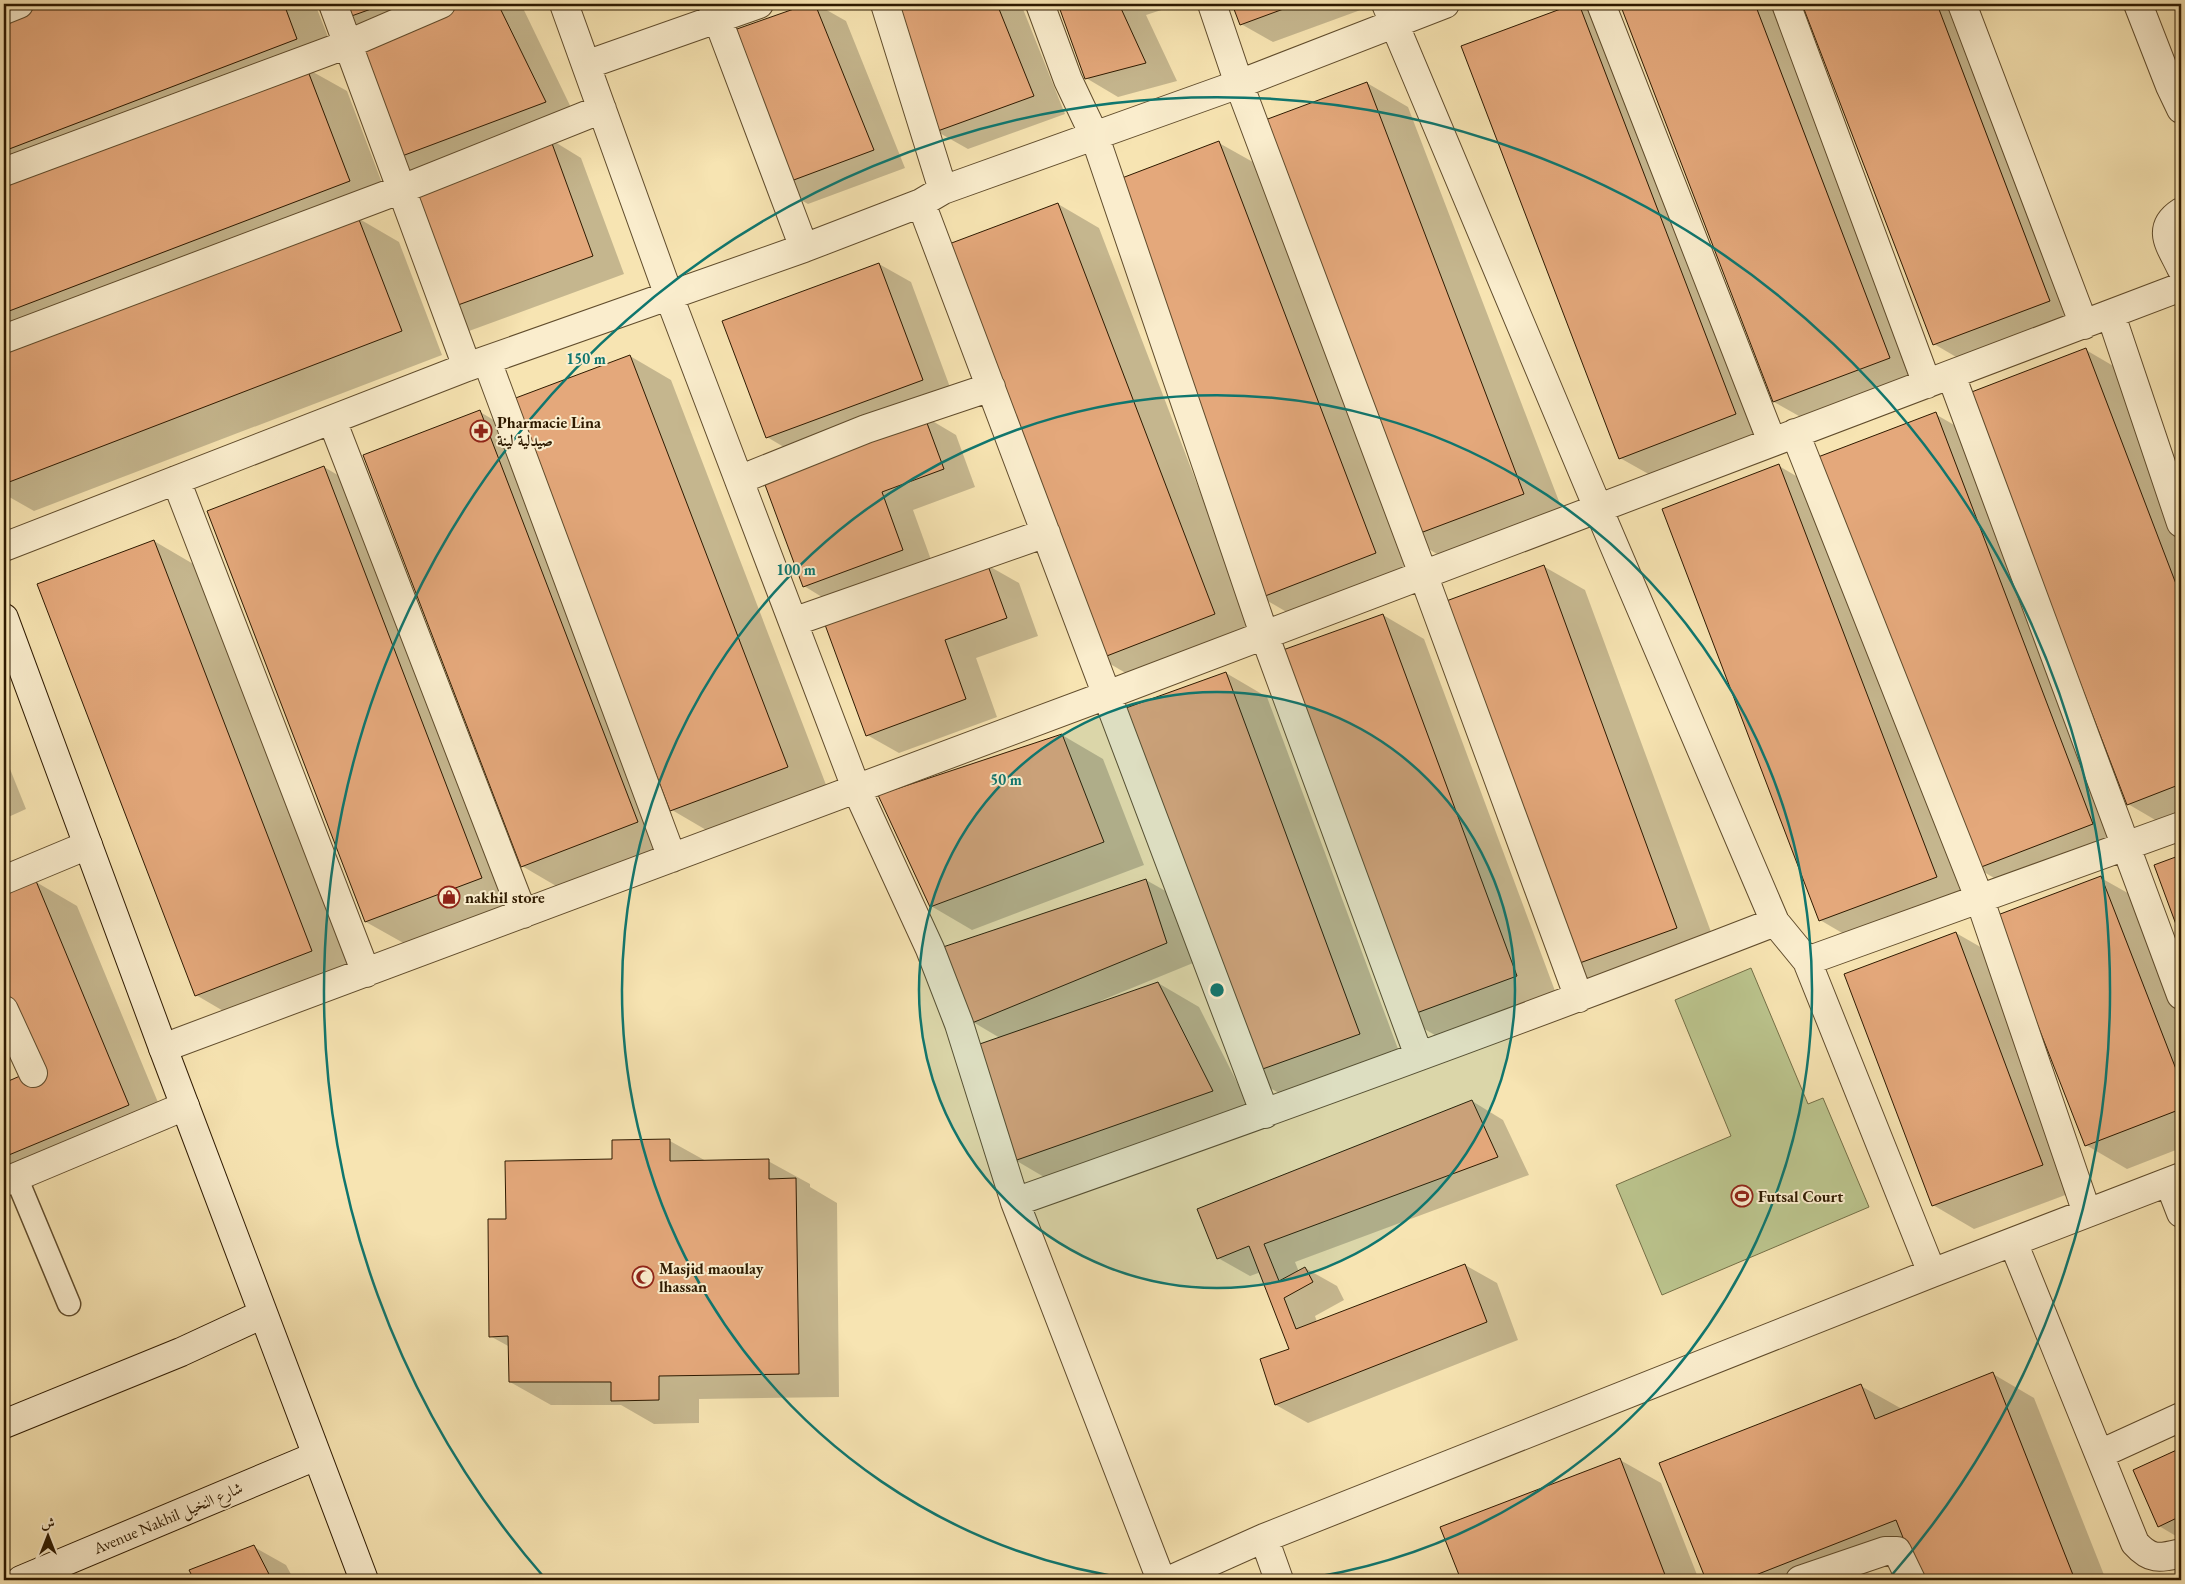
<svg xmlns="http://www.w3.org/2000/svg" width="2185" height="1584" viewBox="0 0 2185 1584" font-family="'EB Garamond',Amiri,serif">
<rect width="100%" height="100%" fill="#f7e4b2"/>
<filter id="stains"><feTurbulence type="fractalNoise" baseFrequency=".004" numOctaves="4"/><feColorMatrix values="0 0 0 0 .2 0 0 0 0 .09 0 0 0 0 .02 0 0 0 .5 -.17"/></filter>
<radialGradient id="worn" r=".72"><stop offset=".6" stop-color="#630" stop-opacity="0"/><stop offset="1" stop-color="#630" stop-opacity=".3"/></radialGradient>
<path fill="#bbc48d" stroke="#746f46" d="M1751,968l57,136 15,-6 46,109 -207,88 -46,-110 115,-49 -56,-136z"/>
<path fill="#0003" d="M4,4h311l23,58 -25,10 34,19 43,113 -34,13 43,25 43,113 -408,156 -30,-17z
M326,4h195l56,116 -158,59 -32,-18 -22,-121z
M727,4h60l-37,14z
M811,4h5l30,17 59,147 -97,36 -32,-18 -57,-150z
M888,4h133l44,110 -97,35 -32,-18z
M1059,4h121l-34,11 31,66 -59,16 -32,-19z
M1233,4h144l-104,38 -32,-18z
M1577,4l43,23 157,410 -116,44 -41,-23 -157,-411z
M1622,4h164l145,378 -116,43 -41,-23z
M1803,4h165l123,320 -116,44 -41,-24z
M2167,4h14v6l-2,1z
M1367,83l41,24 157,410 -116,44 -41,-24z
M550,139l31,19 43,116 -155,57 -32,-18z
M1219,143l41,23 157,410 -115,45 -41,-24z
M1058,204l41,24 157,410 -115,44 -41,-24z
M879,264l32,18 43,116 -155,58 -32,-19z
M2086,350l41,24 54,140v309l-12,5 -41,-24z
M630,356l41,24 157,410 -115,44 -41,-24z
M480,412l41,24 157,410 -115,44 -41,-24z
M1935,414l42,24 157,410 -116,44 -41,-24z
M924,416l32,19 19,52 -62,23 21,58 -99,37 -31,-19z
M1779,466l41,24 157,410 -116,44 -41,-24z
M324,467l41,24 157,411 -115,43 -41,-23z
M154,541l41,24 157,410 -115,44 -41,-24z
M987,565l32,18 19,53 -62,22 21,59 -98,36 -32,-18z
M1543,566l42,24 133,361 -112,41 -42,-24z
M1383,615l41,24 134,360 -113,42 -41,-24z
M1226,673l41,24 134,360 -113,41 -41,-23z
M1062,735l41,24 41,106 -172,65 -41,-24z
M4,754l22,55 -22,10z
M2181,856v79l-26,-69z
M2101,878l41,23 39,101v146l-54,21 -41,-24z
M1146,880l32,18 20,63 -98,40 1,2 57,-20 41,24 54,107 -197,70 -41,-24 -15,-122 -27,-16z
M36,882l41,24 92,223 -165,68v-112l18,-8 -18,-44v-138z
M1956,933l42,24 86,231 -110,41 -41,-24z
M1472,1101l31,19 26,55 -234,87 4,10 6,-4 32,18 7,14 -29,16 2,6 148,-57 32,18 21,57 -210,83 -32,-18 -15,-46 30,-9 -30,-78 -11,4 -32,-18z
M613,1141h57l36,20h62l42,23v3l27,16 2,194 -140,2v24l-45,1 -33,-19h-70l-41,-23v-35l-20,-11 17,-116 107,-59z
M1993,1374l41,24 72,182h-185l-10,-26 -68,26h-136l-46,-116 200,-78 41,23z
M2181,1450v89l-22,-13 -25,-55z
M1620,1460l41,23 38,97h-237l-20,-52z
M254,1547l32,18 8,15h-98l-5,-9z
M1875,1577l6,3h-14z"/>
<path fill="#e4a87b" stroke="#2e1a00" d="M47,4h237l13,35 -293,112v-131z
M325,4h60l-53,19z
M448,4h50l48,98 -160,60 -38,-108z
M808,4h7l59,146 -99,37 -58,-151z
M886,4h111l37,92 -99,36z
M1058,4h61l27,59 -61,16z
M1232,4h65l-57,21z
M1574,4h5l157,410 -117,45 -158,-413z
M1620,4h135l135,354 -117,44z
M1802,4h135l113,297 -117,44z
M306,66l44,115 -346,132v-131z
M1367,82l157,412 -117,44 -158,-412z
M550,138l43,118 -157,57 -44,-117z
M1219,141l157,412 -116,45 -159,-412z
M1058,203l157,411 -116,45 -158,-412z
M358,217l44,114 -398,153v-131z
M879,263l44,117 -157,58 -44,-117z
M2086,348l95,249v187l-54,21 -158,-412z
M630,355l158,412 -118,44 -157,-412z
M480,410l158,412 -117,45 -158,-412z
M1936,412l157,412 -117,45 -158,-412z
M924,415l20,54 -62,23 21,58 -100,37 -42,-113z
M1779,464l158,413 -118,44 -157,-412z
M324,466l158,412 -117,44 -158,-411z
M154,540l158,411 -117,45 -158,-412z
M987,563l20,55 -62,22 21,59 -100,37 -42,-114z
M1544,565l133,363 -114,41 -133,-362z
M1383,614l134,362 -114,42 -134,-363z
M1226,672l134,362 -114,41 -134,-362z
M1062,734l42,108 -174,65 -52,-112z
M2181,855v83l-27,-73z
M2101,876l80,206v27l-96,37 -90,-230z
M1146,879l21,64 -195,80 -29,-76z
M36,881l93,224 -125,52v-74l16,-7 -16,-40v-142z
M1956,932l87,233 -111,41 -88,-232z
M1158,982l55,109 -199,70 -40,-115z
M1472,1100l26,57 -234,87 15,37 26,-14 8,15 -29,16 12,31 169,-65 22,58 -212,83 -15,-46 29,-10 -40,-103 -32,13 -20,-50z
M670,1139v22l99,-2v20l27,-1 3,196 -140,2v24l-48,1v-19h-102l-1,-46 -19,1 -1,-118h18l-1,-58 107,-2v-19z
M1993,1372l82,208h-155l-24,-60 -153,60h-37l-47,-117 202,-79 14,35z
M2181,1448v68l-23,11 -25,-57z
M1620,1458l47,122h-206l-21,-53z
M254,1545l18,35h-78l-5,-10z"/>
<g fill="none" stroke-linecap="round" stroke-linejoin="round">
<g stroke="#604c2c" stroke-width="25">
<path id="lane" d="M16,1177l53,127"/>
</g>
<g stroke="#604c2c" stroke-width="30">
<path id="street" d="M333,4l134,363
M564,4l105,292 187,492 74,161 29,75 56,178 146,378
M712,4l92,244
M885,4l58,186
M1040,4l28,76 27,57 169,497 155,422
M1212,4l27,80 184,490 156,424
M1386,4l212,504 177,414 32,39 125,312
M1601,4l171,438
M1786,4l141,380
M1962,4l122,321
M2138,4l32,82 11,23
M4,10l15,-6
M586,65l173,-61
M4,172l344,-128 93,-40
M921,203l344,911
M2181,212c-26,17 -10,34 0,56
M2111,315l70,208
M4,339l398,-150 200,-80
M487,361l185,497
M1951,375l230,620
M332,420l191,494
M1795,433l185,467 107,313
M176,480l190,493
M739,480l127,-51 125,-42
M4,547l463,-180 337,-119 117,-45 22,-13 296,-106 206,-80
M793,622l253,-89
M4,880l84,-35
M1807,961l374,-135
M4,1010l29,63
M163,1048l944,-353 1074,-408
M4,1182l181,-76
M2169,1182l12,31
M1015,1202c255,-90 508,-182 760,-280
M2013,1242l122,301c16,18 25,15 46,10
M2100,1454l81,-37
M1264,1538l15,42
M1170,1580l94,-42 668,-265 249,-96
M1800,1580l85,-29h12l14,29"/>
</g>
<g stroke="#2e1a00" stroke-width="30">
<path id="secondary" d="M4,618l159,430 201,532
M4,1424l177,-72 82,-38
M21,1580l295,-124"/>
</g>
<use href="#lane" stroke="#faedcd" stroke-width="22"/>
<use href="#street" stroke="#faedcd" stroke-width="28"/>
<use href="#secondary" stroke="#faedcd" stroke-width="28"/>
</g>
<circle cx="1217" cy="990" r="298" fill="#0f766e" fill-opacity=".12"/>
<g fill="none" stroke="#0f766e" stroke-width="2.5">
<circle cx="1217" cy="990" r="298"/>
<path d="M1139 1580A595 595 0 1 1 1295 1580"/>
<path d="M543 1576A893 893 0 1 1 1891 1576"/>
</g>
<defs>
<g id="pharmacy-ring" transform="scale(1.125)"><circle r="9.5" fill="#faedcd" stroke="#8f2418" stroke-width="1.5"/><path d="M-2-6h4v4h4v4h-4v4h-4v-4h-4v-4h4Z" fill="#8f2418"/></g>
<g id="shop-ring" transform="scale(1.125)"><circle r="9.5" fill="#faedcd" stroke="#8f2418" stroke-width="1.5"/><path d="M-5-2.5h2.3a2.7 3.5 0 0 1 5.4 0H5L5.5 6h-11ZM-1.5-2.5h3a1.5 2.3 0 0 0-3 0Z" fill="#8f2418"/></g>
<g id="stadium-ring" transform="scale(1.125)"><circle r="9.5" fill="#faedcd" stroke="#8f2418" stroke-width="1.5"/><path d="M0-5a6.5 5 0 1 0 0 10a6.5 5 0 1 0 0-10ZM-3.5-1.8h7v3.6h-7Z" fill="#8f2418"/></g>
<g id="mosque-ring" transform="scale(1.125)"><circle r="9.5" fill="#faedcd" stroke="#8f2418" stroke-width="1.5"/><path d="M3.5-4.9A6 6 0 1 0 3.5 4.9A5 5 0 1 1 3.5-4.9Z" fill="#8f2418"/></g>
</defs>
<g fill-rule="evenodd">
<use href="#pharmacy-ring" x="481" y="431"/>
<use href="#shop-ring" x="449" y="897"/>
<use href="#stadium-ring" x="1742" y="1196"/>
<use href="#mosque-ring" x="643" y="1277"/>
</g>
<g text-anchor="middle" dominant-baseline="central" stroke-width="4" stroke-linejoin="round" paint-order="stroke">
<g font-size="16" font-weight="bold" fill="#2e1a00" stroke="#faedcd" text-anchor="start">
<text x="497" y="422">Pharmacie Lina<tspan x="497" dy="18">صيدلية لينة</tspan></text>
<text x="465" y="897">nakhil store</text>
<text x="1758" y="1196">Futsal Court</text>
<text x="659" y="1268">Masjid maoulay<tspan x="659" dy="18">lhassan</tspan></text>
</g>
<g font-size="16" fill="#2e1a00" stroke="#faedcd">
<text transform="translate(168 1518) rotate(-23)">Avenue Nakhil شارع النخيل</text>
</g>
</g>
<circle cx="1217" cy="990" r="8" fill="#0f766e" stroke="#faedcd" stroke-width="2.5"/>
<g font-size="15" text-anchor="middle" font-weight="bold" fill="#0f766e" stroke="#faedcd" stroke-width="4" stroke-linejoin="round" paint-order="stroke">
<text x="586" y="364">150 m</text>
<text x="796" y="575">100 m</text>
<text x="1006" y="785">50 m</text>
</g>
<rect width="2185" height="1584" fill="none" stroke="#f7e4b2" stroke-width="20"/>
<rect x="5" y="5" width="2175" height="1574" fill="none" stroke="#2e1a00" stroke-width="2.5"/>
<rect x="10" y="10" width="2165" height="1564" fill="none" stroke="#2e1a00"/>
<g transform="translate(48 1536)" stroke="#faedcd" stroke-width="4" paint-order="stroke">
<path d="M0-4L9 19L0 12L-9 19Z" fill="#2e1a00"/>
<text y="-8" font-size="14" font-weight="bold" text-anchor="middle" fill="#2e1a00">ش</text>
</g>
<rect width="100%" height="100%" filter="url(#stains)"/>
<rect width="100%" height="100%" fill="url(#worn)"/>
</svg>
